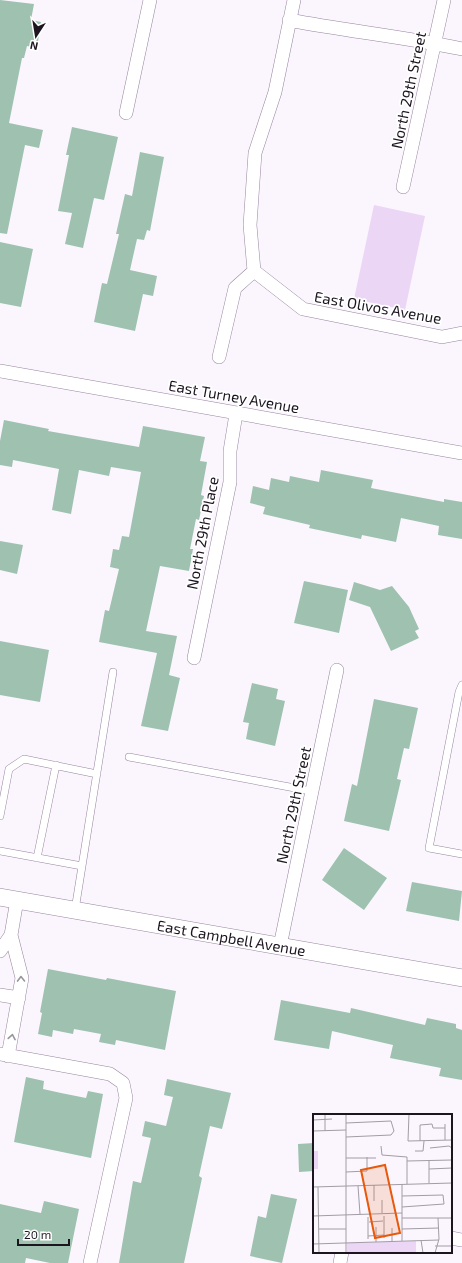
<svg xmlns="http://www.w3.org/2000/svg" width="462" height="1263" viewBox="0 0 462 1263" font-family="'Exo 2',sans-serif">
<rect width="100%" height="100%" fill="#fbf6fd"/>
<path fill="#ecd6f6" d="M374,205l51,11 -20,94 -51,-11z"/>
<path fill="#9ec2af" d="M0,0l34,4 -3,16 10,2 -4,26 -10,-2 -3,12h-2l-13,65 34,7 -4,18 -14,-3 -18,89 -7,-1z
M72,127l46,10 -14,63 -10,-2 -11,50 -18,-4 7,-31 -14,-2 11,-56h-3z
M140,152l24,5 -14,74 -3,-1 -3,10 -7,-1 -7,31 27,6 -4,20 -10,-2 -8,37 -41,-9 8,-39 5,1 12,-50h-3l9,-40 7,2z
M0,242l33,7 -12,58 -21,-4z
M4,420l45,9 -1,2 91,16 4,-21 62,11 -5,24 7,1 -6,33 3,1 -5,24 -3,-1 -6,30h3l-4,22 -29,-5 -14,65 31,5 -8,39 11,3 -12,53 -27,-5 16,-73 -58,-11 6,-32 4,1 10,-42 -9,-2 3,-18 6,1 3,-14 7,1 12,-65 -30,-5 -2,9 -30,-6 -8,44 -19,-4 7,-41 -46,-9 -1,7 -12,-2v-24z
M321,470l52,10 -2,8 73,14v-3l18,3v37l-24,-4 1,-9 -38,-8 -5,24 -34,-7 -1,4 -52,-11 1,-3 -47,-11 2,-7 -15,-4 3,-17 16,4 2,-12 18,4 1,-6 29,6z
M0,541l23,4 -6,29 -17,-4z
M304,581l44,9 -9,43 -45,-10z
M354,582l26,8 12,-4 17,21 10,22 -4,2 4,7 -28,13 -21,-44 -21,-7z
M0,641l49,9 -9,52 -40,-7z
M252,683l26,6 -2,10 9,2 -10,45 -29,-7 3,-16 -6,-1z
M374,699l44,9 -9,41 -5,-1 -7,31 4,1 -12,51 -45,-10 8,-37 5,2z
M344,848l43,30 -23,32 -42,-30z
M412,882l50,9 -3,30 -53,-10z
M48,969l58,11 1,-2 69,13 -11,59 -49,-10 -1,5 -16,-3 2,-8 -27,-5 -1,5 -20,-4 -1,7 -14,-3 4,-21 -2,-1z
M281,1000l69,13 1,-5 74,17 2,-7 29,6v4l6,2v50l-23,-4 2,-8 -51,-10 3,-13 -61,-14 -3,18 -55,-9z
M26,1077l18,4 -1,8 18,4 25,5 2,-7 15,3 -12,64 -77,-16z
M167,1079l64,14 -9,36 -12,-3 -11,50 3,2 -18,85h-65l14,-82 8,2 10,-45 -9,-2 3,-15 21,5 7,-29 -9,-2z
M314,1143v28l-15,1 -1,-28z
M271,1194l26,5 -15,64 -32,-7 8,-40 8,2z
M44,1201l35,8 -11,54h-18l-24,-5 -1,5h-25v-59l41,9z"/>
<g fill="none" stroke-linecap="round" stroke-linejoin="round">
<g stroke="#9784a0" stroke-width="8">
<path id="service" d="M462,685l-3,7 -30,156 33,6
M129,757l182,34
M0,816l9,-47 15,-10 73,15
M0,851l82,15
M37,858l19,-93
M75,910l38,-238"/>
</g>
<g stroke="#9784a0" stroke-width="14">
<path id="minor" d="M289,20c58,11 116,17 173,29
M126,113l24,-113
M403,187l41,-187
M254,271l-4,-46 5,-72 20,-61 19,-92
M254,271l49,38 139,28 20,-4
M219,357l16,-69 19,-17
M0,371l462,82
M194,658l36,-176v-31l6,-37
M280,946l57,-276
M0,951l11,-16
M0,995l19,3
M0,1054l110,20 13,9 3,15 -36,165
M8,1056l14,-78 -11,-43 6,-35
M451,1238l11,2
M340,1263l2,-11"/>
</g>
<g stroke="#9784a0" stroke-width="18">
<g id="tertiary">
<path id="s1" d="M0,897l462,81"/>
</g>
</g>
<use href="#service" stroke="#fff" stroke-width="7"/>
<use href="#minor" stroke="#fff" stroke-width="13"/>
<use href="#tertiary" stroke="#fff" stroke-width="17"/>
</g>
<defs><path id="oneway-chevron" d="M-2-3.5L2.5 0L-2 3.5" fill="none" stroke-width="1.6" stroke-linecap="round" stroke-linejoin="round"/></defs>
<g stroke="#99969b">
<use href="#oneway-chevron" transform="translate(21 979) rotate(-91)"/>
<use href="#oneway-chevron" transform="translate(12 1037) rotate(-80)"/>
</g>
<g text-anchor="middle" dominant-baseline="central" stroke-width="3.5" stroke-linejoin="round" paint-order="stroke">
<g font-size="15" fill="#1c1520" stroke="#fff">
<text transform="translate(408 90) rotate(-78)">North 29th Street</text>
<text transform="translate(378 307) rotate(10)">East Olivos Avenue</text>
<text transform="translate(234 396) rotate(10)">East Turney Avenue</text>
<text transform="translate(202 533) rotate(-79)">North 29th Place</text>
<text transform="translate(293 805) rotate(-78)">North 29th Street</text>
<text stroke="none"><textPath href="#s1" startOffset="235">East Campbell Avenue</textPath></text>
</g>
</g>
<g transform="translate(313 1114)">
<rect width="139" height="139" fill="#fbf6fd"/>
<path d="M0,37h5v18h-5zM103,127v12h-69v-10z" fill="#ecd6f6"/>
<path fill="none" stroke="#a29ca5" stroke-width="1" d="M33,0v139M96,0l-1,27 44,-1M0,6l19,-1M132,10v16M0,17l33,-1M12,17v-17M33,23l45,-2 3,-4 -3,-10 -45,2M107,27v-16l12,-1 1,4h12M68,32l1,9 25,2v27M117,34l19,-2 3,2M102,37h8l1,-10M33,44h30M94,47l45,-1M116,55l23,-1M33,58l21,-1v-14M116,69v-22M61,71v16M45,72l2,28M0,73l139,-4M5,73l1,66M69,86v13M89,93l42,-3 -1,-9 -41,1M0,102l89,-3M71,102v22M55,103v22M89,104h50M56,108l14,-1M79,114v13M6,115h27M89,115l37,-1M55,122l16,-1M108,126l2,13M89,127v-57M63,128v-15M0,130l126,-4M122,132h17M122,139l4,-14 -1,-21"/>
<path fill="#e8590c" fill-opacity="0.15" stroke="#e8590c" stroke-width="2" d="M72,51l15,68 -25,5 -14,-68z"/>
<rect width="139" height="139" fill="none" stroke="#1c1520" stroke-width="2"/>
</g>
<g transform="translate(36 36) rotate(192)" stroke="#ffffff" stroke-width="3" paint-order="stroke">
<path d="M0-3L7 15L0 10L-7 15Z" fill="#1c1520"/>
<text y="-6" font-size="11" font-weight="bold" text-anchor="middle" fill="#1c1520">N</text>
</g>
<path d="M18 1239v6h51v-6" fill="none" stroke="#1c1520" stroke-width="2"/>
<text x="24" y="1239" font-size="12" fill="#1c1520" stroke="#ffffff" stroke-width="3" paint-order="stroke">20 m</text>
</svg>
